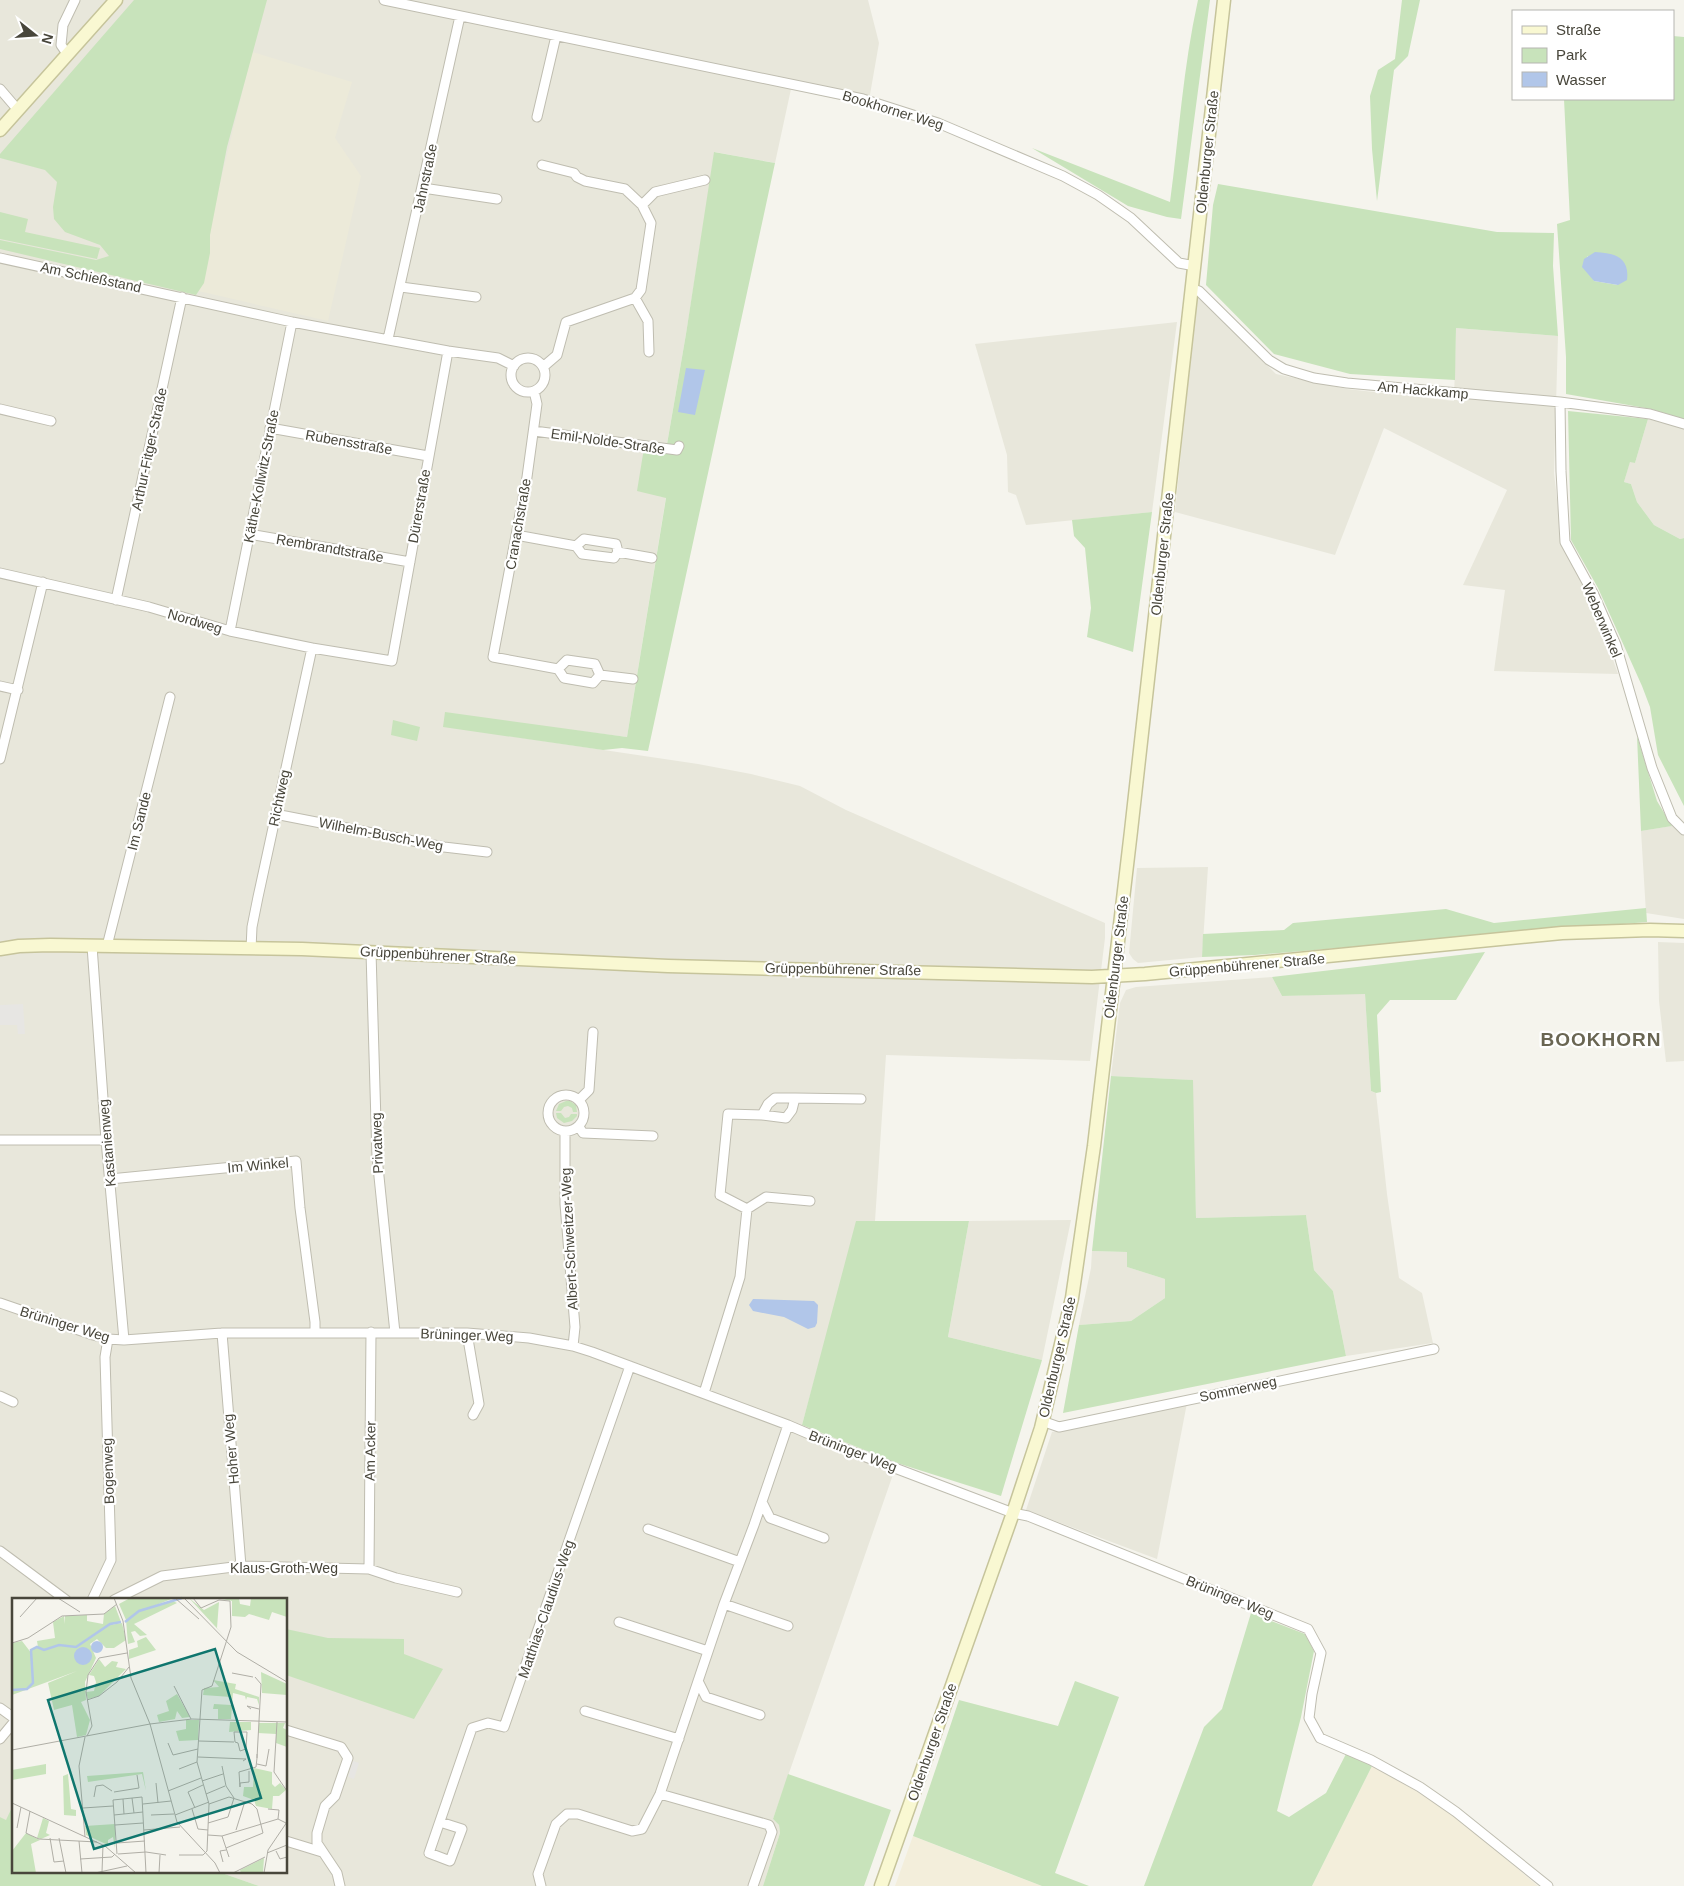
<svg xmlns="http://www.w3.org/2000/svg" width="1684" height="1886" viewBox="0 0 1684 1886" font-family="Helvetica,sans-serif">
<rect width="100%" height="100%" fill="#f5f4ed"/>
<path fill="#e8e7db" d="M0,0h868l11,43 -11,63 -77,-17 -16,74 -60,-11 -29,182 -28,162 8,1 -39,240 -87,-11h-97l255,38 53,10 49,12 46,24 259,113v15l-15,123 -204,-6 -11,166 -52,127 -21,77 95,38 -124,356 6,6 1,8 -17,53h-504l-40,-14h67v-272h-272v203l-8,18 -6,-4z
M1197,296l79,78 71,15 107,12 2,-73 102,8 -4,137 8,70 30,56 26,75 -124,-3 11,-81 -42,-5 44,-95 -123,-62 -49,127 -160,-43z
M1177,322l-25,190 -126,13 -10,-30 -8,-3 -1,-37 -32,-111z
M1648,419l36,9v110l-4,1 -26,-14 -17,-23 -6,-18 -7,-2 6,-21 5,2z
M1677,825l7,9v85l-38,-6 -5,-82z
M1208,867l-6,90 -64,6 -5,-4 -4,-6 8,-85z
M1658,942l26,1v118l-18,1 -7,-61z
M1272,977l10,19 83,-3 6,98 5,2 11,101 12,84 23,15 11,50 -87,13 -13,-65 -19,-21 -8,-55 -110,3 -4,-138 -81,-4 9,-73 6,-13 10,-3z
M1071,1220l-29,140 -94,-23 21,-116z
M1092,1251l36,1 -1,15 38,12v19l-34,23 -52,4 12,-57z
M1187,1403l-30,156 -131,-49 26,-78z"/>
<path fill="#f3eedb" d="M1372,1766l44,25 38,24 84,71h-226z
M913,1836l84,33 45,17h-147z"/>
<path fill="#ecead9" d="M252,52l100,30 -17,56 26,38 -33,145 -134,-31z"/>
<path fill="#c8e3bb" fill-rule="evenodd" d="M134,0h133l-40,147 -17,88v18l-6,30 -8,12 -196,-46v-9l96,20 13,-4 -9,-11 -35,-13 -11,-13 -1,-12 4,-25 -12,-12 -45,-12v-4z
M1198,0h12l-29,219 -14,-2 -39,-11 -96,-58 138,54c9,-67 13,-135 28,-202z
M1402,0h18l-12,56 -14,14 -17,131 -5,-52 -2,-53 8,-26 17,-11z
M1673,36l11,1v382l-33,-10 -85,-15v-37l-9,-133 13,-4 -6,-121h109zM1587,256l31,29 -24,-4z
M714,152l61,11 -127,588 -26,-3 -19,2 -160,-23 2,-15 182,25 39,-239 -29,-7 7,-43 22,2 20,-116z
M1218,184l279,48 57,1 -1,33 5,70 -102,-8 -1,52 -105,-6 -76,-20 -68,-69 7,-80z
M0,212l28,7 -3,13 75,16 -3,11 -97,-20z
M1568,411l80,8 -13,44 -5,-1 -6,20 7,2 6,18 17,23 26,14 4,-1v268l-26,-51 -8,-48 -8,-21 -44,-98 -27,-48z
M1152,512l-19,140 -46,-15 4,-29 -6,-60 -11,-12 -2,-16z
M393,720l27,7 -3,14 -26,-6z
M1637,736l20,65 15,25 -31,5z
M1646,908l1,14 -392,33 -53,2 1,-23 81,-4 9,-7 153,-14 48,14z
M1485,952l-29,48h-66l-13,15 4,77 -5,1 -5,-2 -6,-97 -83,2 -10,-19z
M1111,1076l82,4 3,138 110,-3 8,55 19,21 13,65 -283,57 16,-88 52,-4 34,-23v-19l-38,-12v-15l-35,-1z
M566,1101h4l6,4 1,7h-4l-1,-4 -4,-2 -4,1 -3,4h-5l3,-7z
M556,1113h5l4,5 4,-1 2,-3h6v2l-5,5 -8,2 -7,-5z
M856,1221h113l-21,116 94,23 -41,136 -104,-33 -95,-38z
M1251,1613l54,21 9,17 -13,66 -24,94 12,6 37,-24 21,-41 25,14 -60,120h-168l60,-159 18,-18z
M286,1629l42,9 76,1v15l39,15 -29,50 -128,-44z
M1075,1681l44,16 -64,176 34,13h-47l-129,-50 46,-136 99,26z
M788,1774l103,36 -27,76h-101l17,-53 -1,-8 -6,-6z
M14,1803v69h205l40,14h-259v-69l6,3z"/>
<path fill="#e7e6e3" d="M23,1004l2,30h-7l-1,-9h-17v-20z
M353,1761l6,2 -5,16 -6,-2z"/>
<path fill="#b1c6e9" d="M1595,252c18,1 35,4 32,28l-9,5 -24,-4 -12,-14 2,-8z
M686,368l19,2 -10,45 -17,-3z
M753,1299l61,2 4,4 -1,18 -2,4 -7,2 -24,-12 -31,-6 -4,-6z"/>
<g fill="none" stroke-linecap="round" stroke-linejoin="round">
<g stroke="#bfbdb0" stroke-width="11">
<path id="street" d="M384,0l479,99 75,24 125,53 35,19 33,23 48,45 16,3
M68,55l-7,-10 2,-20 12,-25
M0,89l18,21
M537,117l19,-81
M542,165l32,8 3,4 8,4 40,8 17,16 9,18 -10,67 -6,8 -69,24 -9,33 -14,12
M423,188l74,11
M642,205l13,-13 50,-12
M0,258l292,64 156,29 -56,310 -80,-13 -82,-17 -81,-24 -149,-34
M401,287l75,10
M1193,289l6,2 70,69 15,9 30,9 33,5 213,19 90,12 34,10
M635,298l13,23 1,31
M388,339l72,-323
M448,351l50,7 16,8
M511 375a17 17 0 1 1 34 0a17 17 0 1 1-34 0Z
M534,391l3,13 -10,73 -34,180 65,12 6,9 29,5 7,-8 33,4
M1560,402l1,69 4,71 29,53 22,50 36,123 20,50 12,12
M0,409l51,12
M270,428l158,28
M534,431l143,19 2,-4
M249,534l161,28
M516,535l60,11 6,8 32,4 4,-6 34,6
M576,546l8,-7 32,5 2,8
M116,600l66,-303
M230,631l62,-309
M558,669l9,-9 28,4 5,11
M0,686l18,4
M0,759l43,-177
M275,814l169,33 43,5
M92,946l14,194 18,200
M107,946l63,-249
M251,949l1,-22 6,-30 54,-249
M371,952l6,205 18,176
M548 1113a18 18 0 1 1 36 0a18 18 0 1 1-36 0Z
M580,1099l9,-9 4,-58
M762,1115l6,-11 7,-6h20
M579,1127l4,6 70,3
M565,1131v73l10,123 -2,19
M0,1140h106
M110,1179l186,-18 4,47 15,114v11
M747,1209l19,-12 44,4
M0,1303l93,32 15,4 16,1 98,-7h245l62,5 44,8 19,6 196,73 49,21 176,67 15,3 280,113 13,24 -9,41 -3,24 11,20 51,22 49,27 36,25 92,74
M222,1333l19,233
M467,1333l12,71 -6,11
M704,1393l36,-116 7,-68 -27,-14 8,-81 34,1 24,3 6,-8 3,-12 66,1
M0,1396l13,6
M1042,1421l17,6 375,-78
M762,1502l8,16 54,20
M648,1529l92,33
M0,1551l66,49
M369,1569l2,-237
M92,1600l19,-40 -6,-203 3,-18
M114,1600l48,-24 79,-10 128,3 27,9 61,14
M724,1604l64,22
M619,1622l89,29
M698,1681l8,16 54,18
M0,1708l14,10
M585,1711l94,28
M286,1730l55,17 7,11 -13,38 -10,10 -8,27v10l20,30 3,13
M0,1739l14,-17
M660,1794l109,31 3,7 -19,54
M440,1822l22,7 -12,32 -21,-8 43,-125 16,-5 16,4 126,-361
M286,1841l36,11
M541,1886l-3,-12 18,-50 11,-10h11l54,17 10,-2 18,-35 64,-190 30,-79 34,-100"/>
</g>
<g stroke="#c6c49b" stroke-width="15">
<path id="secondary" d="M0,130l116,-130
M0,949l19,-3 31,-1 252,4 366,17 424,11 53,-3 417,-41 88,-3 34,1
M881,1886l132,-373 28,-85 31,-130 22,-152 37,-315 93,-831"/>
</g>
<use href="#street" stroke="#fff" stroke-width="9"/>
<use href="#secondary" stroke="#f9f8d2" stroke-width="12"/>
</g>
<g text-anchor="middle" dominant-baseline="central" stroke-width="4.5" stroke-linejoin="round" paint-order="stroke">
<g font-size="14" fill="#48463b" stroke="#fff">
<text transform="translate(893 110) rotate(17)">Bookhorner Weg</text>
<text transform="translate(1207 152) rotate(-84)">Oldenburger Straße</text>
<text transform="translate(425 178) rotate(-78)">Jahnstraße</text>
<text transform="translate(91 277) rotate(12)">Am Schießstand</text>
<text transform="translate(1423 390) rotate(5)">Am Hackkamp</text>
<text transform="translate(608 441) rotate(8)">Emil-Nolde-Straße</text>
<text transform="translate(349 442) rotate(10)">Rubensstraße</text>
<text transform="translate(149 449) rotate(-78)">Arthur-Fitger-Straße</text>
<text transform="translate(261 476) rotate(-79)">Käthe-Kollwitz-Straße</text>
<text transform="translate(419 506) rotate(-80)">Dürerstraße</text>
<text transform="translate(518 524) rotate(-80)">Cranachstraße</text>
<text transform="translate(330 548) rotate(10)">Rembrandtstraße</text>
<text transform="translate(1162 554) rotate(-84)">Oldenburger Straße</text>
<text transform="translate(1602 620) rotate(67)">Weberwinkel</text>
<text transform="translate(195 621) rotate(16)">Nordweg</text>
<text transform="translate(279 798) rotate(-78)">Richtweg</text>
<text transform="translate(139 821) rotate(-76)">Im Sande</text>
<text transform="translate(381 834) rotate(11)">Wilhelm-Busch-Weg</text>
<text transform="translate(438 955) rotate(3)">Grüppenbührener Straße</text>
<text transform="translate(1116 957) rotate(-83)">Oldenburger Straße</text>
<text transform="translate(1247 965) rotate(-5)">Grüppenbührener Straße</text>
<text transform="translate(843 969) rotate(1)">Grüppenbührener Straße</text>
<text transform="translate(107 1143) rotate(-95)">Kastanienweg</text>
<text transform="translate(377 1143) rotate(-92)">Privatweg</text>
<text transform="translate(258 1165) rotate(-5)">Im Winkel</text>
<text transform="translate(569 1239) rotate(-93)">Albert-Schweitzer-Weg</text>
<text transform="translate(65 1324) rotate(17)">Brüninger Weg</text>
<text transform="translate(467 1335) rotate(2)">Brüninger Weg</text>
<text transform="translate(1057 1357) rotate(-77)">Oldenburger Straße</text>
<text transform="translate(1238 1389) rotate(-12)">Sommerweg</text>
<text transform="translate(231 1449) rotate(-95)">Hoher Weg</text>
<text transform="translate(370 1451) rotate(-89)">Am Acker</text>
<text transform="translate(853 1451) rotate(21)">Brüninger Weg</text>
<text transform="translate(108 1471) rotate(-92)">Bogenweg</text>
<text x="284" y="1568">Klaus-Groth-Weg</text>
<text transform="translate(1230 1597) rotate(22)">Brüninger Weg</text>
<text transform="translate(546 1609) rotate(-71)">Matthias-Claudius-Weg</text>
<text transform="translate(932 1742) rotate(-71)">Oldenburger Straße</text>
</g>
<g font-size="19" font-weight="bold" letter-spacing="1" fill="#6a6653" stroke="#fff">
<text x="1601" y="1039">BOOKHORN</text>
</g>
</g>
<g transform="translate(12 1598)">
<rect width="275" height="275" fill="#f5f4ed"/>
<path d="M118,0h44l-23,9 22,-6 4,2 -43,21 13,11 -7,1 -5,-5 -4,1 4,10 -7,2 -2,-24 -7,-16zM177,0l15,12 15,-8 -2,26 8,9zM205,0h22l1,6 10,2 1,-8h36v19l-15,-5 -3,8 -20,-6 -4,3 -13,-1v-15zM103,8l6,16 -11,3 12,-2 4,17 -12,8h-8l-9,-9 -7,5 6,14 -11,24 1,18 -5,2 9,18 -4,15 -9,2 -5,-32 -18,5 -6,-27 29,-12 -65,24v-52l10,-2 10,13 -1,-4 7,-3 -1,-6 18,-3 -2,-16 11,-6 1,8v-8l22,-1v6l16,3 1,-10zM134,39l10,13 -27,9v-9l9,-3 -1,-6zM87,61l6,8 7,-6 6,1 -2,5 10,2 -27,27 -11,3 -2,-7 8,-1 2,-9 -2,-6 -5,-1zM249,74l26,12v11l-25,-2zM201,82l23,4 -1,5 24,8v8l-2,-6 -10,-2 -1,3 -1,-4 -12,-3 -2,26h-13v-10h-5l1,-5 17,1v-8l-28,-2 1,-7 15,-1zM165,96l13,23 -8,1 -5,-7 -2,8 -16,3 -2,-7 12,-4 -3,-10zM174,122h13l-1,20 -19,1 -3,-10 10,-2zM218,124h21v8l-22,2zM247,125h26l-2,5 4,2v17l-11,-4v-9l-18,-1zM34,166v10l-34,6v-10zM242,170l18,4v12l3,3 5,-4 6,7 -7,6h-6l-1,13 -16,-3 -2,-6 -11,-4 1,-9h9zM131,174l3,19 -4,-17 -54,8 -1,-6zM56,176l3,35 5,1v6l-12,-1 -1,-39zM31,220l6,3 -3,12 4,2 -9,4 -4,-1zM103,226v24l-2,-11 -5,3v5l-22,-10 -1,-9zM14,235l14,7 -9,4 5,29h-24v-22zM252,260l-1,15h-22l-1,-3z" fill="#c8e3bb"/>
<path d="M79 49a6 6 0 1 1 12 0a6 6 0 1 1-12 0ZM62 58a9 9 0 1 1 18 0a9 9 0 1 1-18 0Z" fill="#b1c6e9"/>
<path fill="none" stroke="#b1c6e9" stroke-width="2.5" d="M113,24l14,-11 43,-13M0,92l15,-1 6,-6 -2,-33 6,-3 7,3 15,-5 17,2 34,-23 11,-2"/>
<path fill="none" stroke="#b0aea6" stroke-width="1" d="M46,0l22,14M102,0l9,23 8,57 19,46 42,-5 95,3M163,0l24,21M172,0l53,54 50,30M8,19l17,-19M0,45l16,-5 34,-22 42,-2 13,-10M220,75l21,4M243,79l6,7 -4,74v-4M162,88l17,33M75,102l12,-4 18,-14 12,-15M239,111l-4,-3 12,3M265,124l-3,50 13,19M235,134l-1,17 -6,2 -2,-8 -3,-1 -1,-10h13M75,138l5,-10 -6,-34 2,-17 11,-17 28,-5M73,139l-6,29 6,71M187,143l35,1M156,145l5,12 25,-6M0,152l138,-26 27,98 38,41 5,10M186,159l48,2 -3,2M245,166l9,2 3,-17M167,171l18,-7M190,183l21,-7M144,185l2,20M228,185v4l-1,-15 17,-5 1,-9M228,185l9,-1v-11M156,193l33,-13M102,194l25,-4 -2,-13M194,196l19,-8M82,199l2,-11 7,-1 9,6M120,200l2,15M111,201l1,15M0,205l93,43 31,27M131,206l28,-3M197,206l20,-7 23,7 5,5 6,24 -37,15M71,210l30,-2M183,210l-7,-16 15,-7M180,211l6,20 10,1M256,211l11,1 -1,9M18,213l-4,22 4,2 9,4 58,3M102,217l29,-3M139,217l23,-1M163,217l34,-13M196,225l20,-6 6,-19 -8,-12 -4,-20M103,227l28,-2M5,230l4,-21M132,232l36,-3M224,232l9,-29M196,237l14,1 56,-17 8,4M210,238l7,21M38,240l4,24 10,-1M47,240l7,35M67,243l3,32M105,245l28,-2M264,253l4,8 7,-2M255,255l20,-8M105,256l-4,-54 29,-3 4,76M106,256l28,-2 20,3M167,257h24l4,-4 2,-47 -12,-42 5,-72 10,-4 19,-59 -1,-26 -11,-1 -18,8 -8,-10M68,261l32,-2 3,-3M211,264l-3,-11 6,-1M90,274l1,-27M83,275l32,-7M147,275l1,-18M221,275l32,-16M252,275l4,-23 19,-28"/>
<path fill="#0f766e" fill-opacity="0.15" stroke="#0f766e" stroke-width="2.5" d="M203,51l46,149 -167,51 -46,-149z"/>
<rect width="275" height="275" fill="none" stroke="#48463b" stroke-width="2.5"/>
</g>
<rect x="1512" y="10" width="162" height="90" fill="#ffffff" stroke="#b6b5b1"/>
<rect x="1522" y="26" width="25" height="8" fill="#f9f8d2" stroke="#b6b5b1"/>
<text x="1556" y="35" font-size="15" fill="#48463b">Straße</text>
<rect x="1522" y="48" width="25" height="15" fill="#c8e3bb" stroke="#b6b5b1"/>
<text x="1556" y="60" font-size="15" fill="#48463b">Park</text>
<rect x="1522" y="72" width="25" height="15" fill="#b1c6e9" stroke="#b6b5b1"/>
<text x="1556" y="85" font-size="15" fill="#48463b">Wasser</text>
<g transform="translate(35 35) rotate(107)" stroke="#ffffff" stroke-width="4" paint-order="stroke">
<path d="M0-4L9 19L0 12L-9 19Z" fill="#48463b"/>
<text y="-8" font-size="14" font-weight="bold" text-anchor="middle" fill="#48463b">N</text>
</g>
</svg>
